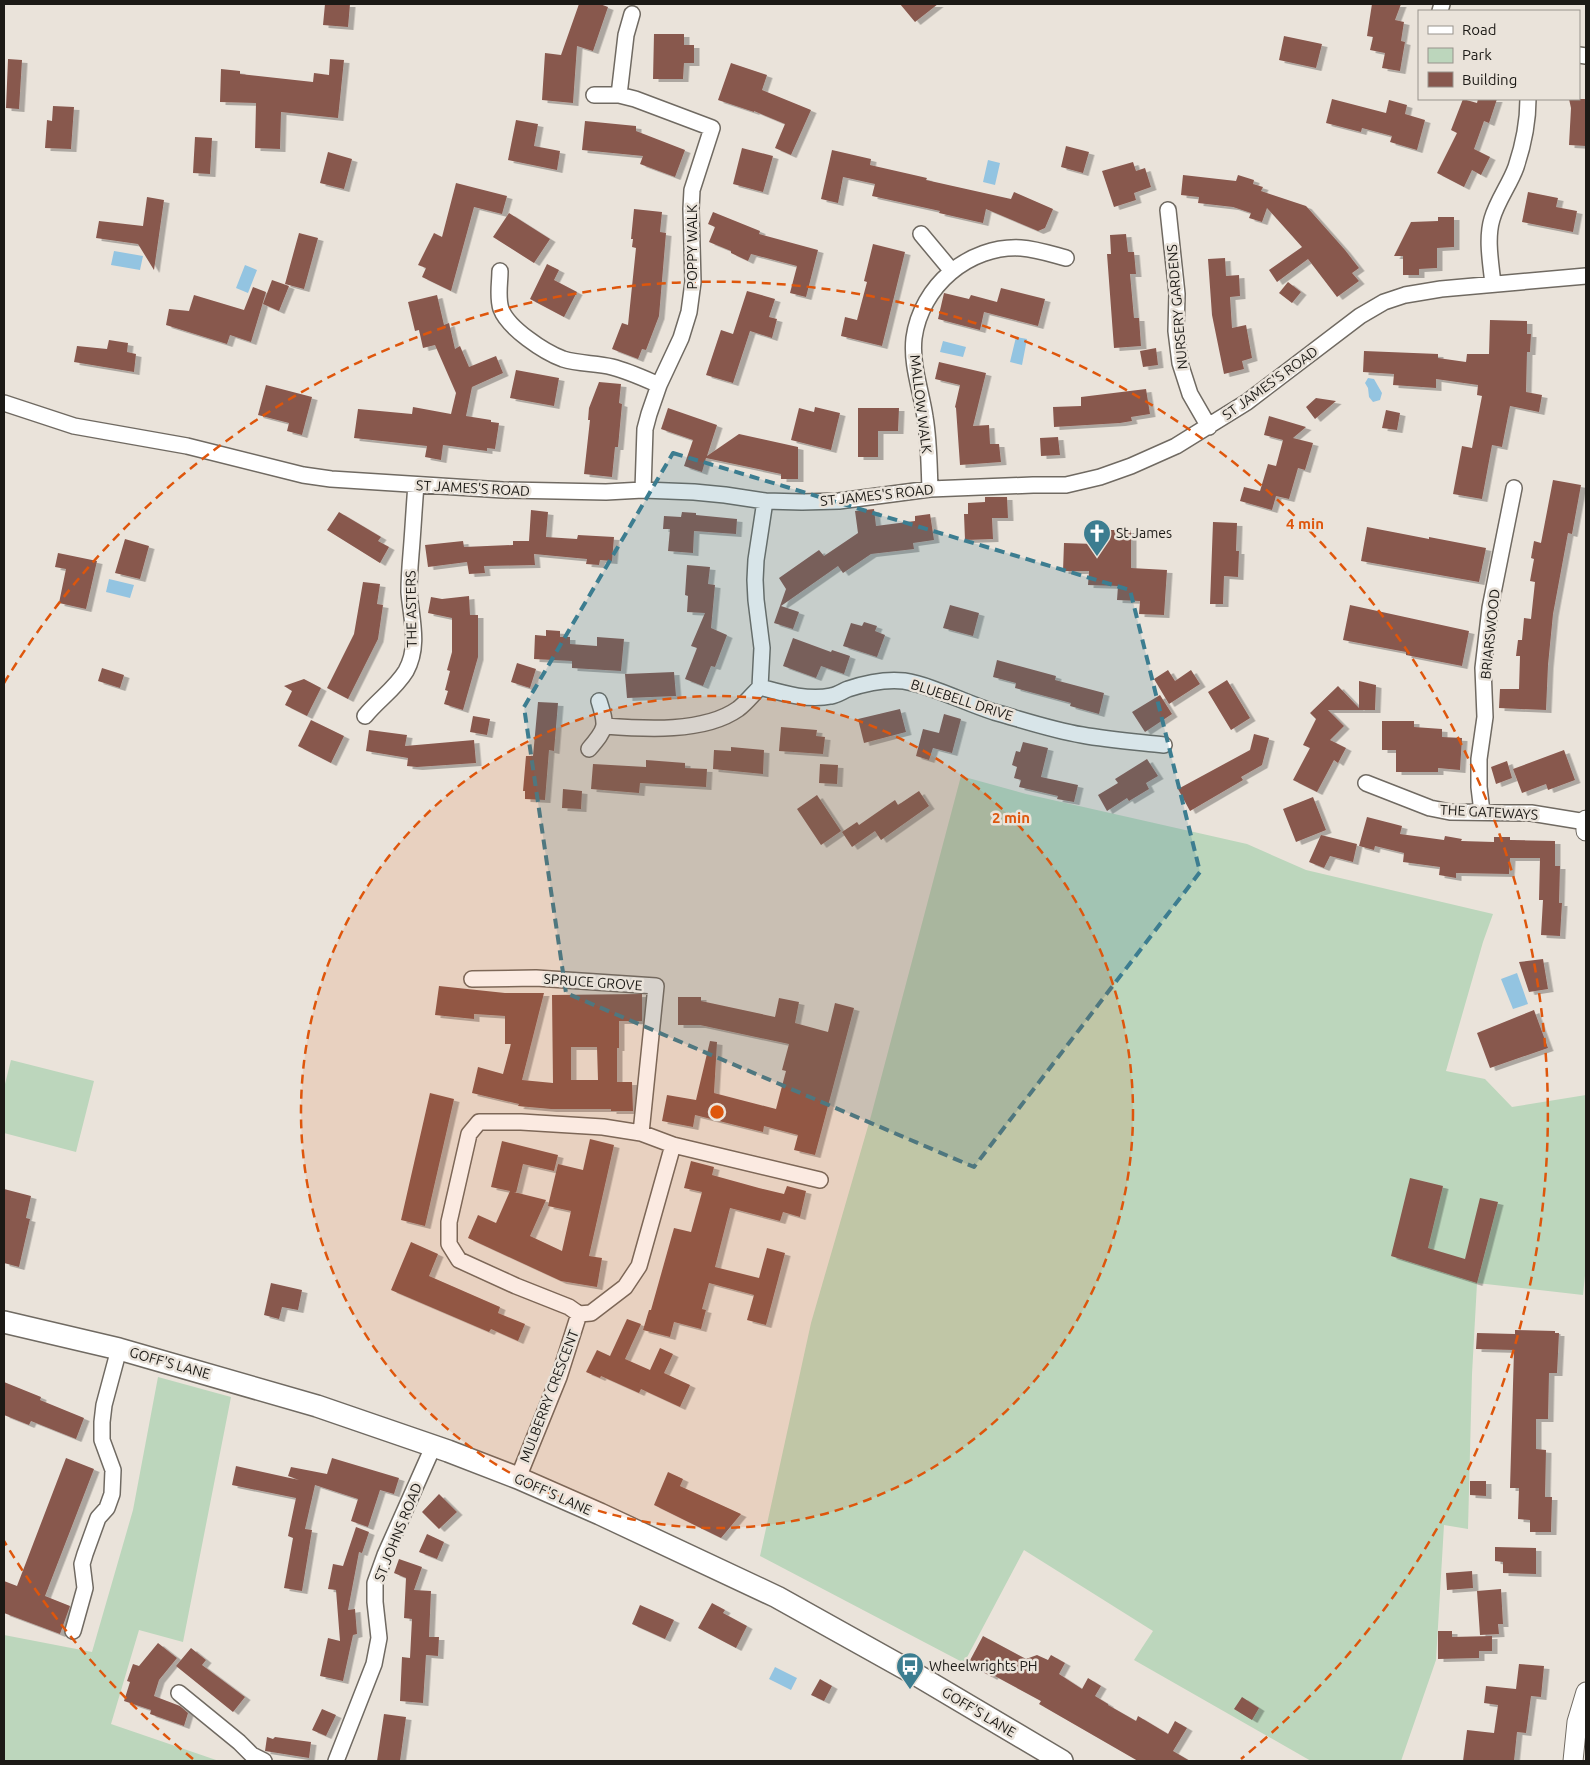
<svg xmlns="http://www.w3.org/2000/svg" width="1590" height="1765" viewBox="0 0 1590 1765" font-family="Ubuntu,sans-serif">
<defs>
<filter id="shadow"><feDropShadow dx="5.5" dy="3" stdDeviation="0" flood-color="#0004"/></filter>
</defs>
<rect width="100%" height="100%" fill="#eae3da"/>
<path fill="#bcd6bc" d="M961,776l65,18 221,50 59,26 187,44 -10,28 -37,129 39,8 27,28 74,-12v171l-3,29 -106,-12 -5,91 -4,155 -24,-4 -8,135 -35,101h-90l-177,-101 19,-29 -129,-81 -60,113 -204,-107 51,-233 60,-207z
M11,1060l83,21 -18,71 -72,-19v-45z
M158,1377l73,20 -48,245 -44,-12 -28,94 108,37h-215v-126l88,17 41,-142z"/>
<path fill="#93c4e1" d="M988,160l12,3 -5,22 -12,-3z
M114,251l29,5 -3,14 -29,-5z
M245,265l12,5 -9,23 -12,-5z
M1016,337l11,2 -5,26 -12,-3z
M943,341l23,6 -3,10 -23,-5z
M1368,378l6,1 8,14 -2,7 -7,2 -4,-5 -1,-9 -3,-5z
M109,579l25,6 -4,13 -24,-6z
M1517,973l11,31 -15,5 -12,-30z
M775,1667l22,11 -6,12 -22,-11z"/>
<path fill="#88584e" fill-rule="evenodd" filter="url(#shadow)" d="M325,4h25l-2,23 -25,-2z
M579,4h21l8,3 -15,44 -16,-5 -4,57 -31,-3 3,-47 16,2z
M900,4h38l-23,18z
M1372,4h29l-6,16 9,2 -3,19 4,1 -5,29 -18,-3 3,-15 -15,-3 3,-13 -6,-1z
M654,34h30v11h10v18h-10l-1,16h-30z
M1284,36l38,8 -6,24 -37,-8z
M8,59l14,1 -3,49 -13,-1z
M330,59l14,1 -6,58 -57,-6 -1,37 -25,-1 1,-45 -36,-1 1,-33 19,2v3l73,8 1,-9 15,2z
M731,63l36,12 -5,15 49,20 -20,45 -16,-7 10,-24 -31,-13v1l-36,-12z
M1332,99l54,14 3,-13 18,5 -2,9 20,6 -8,30 -27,-8 2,-6 -30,-8 -1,4 -35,-9z
M1463,99l14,4 1,-4h19l-8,24 -5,-2 -10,28 16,8 -9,18 -9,-5 -8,17 -27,-14 20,-40 -6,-3z
M1569,99h17v47l-17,-1 2,-37z
M53,106l21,1 -3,42 -26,-1 2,-28 5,1z
M516,120l22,4 -4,22 26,5 -3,19 -49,-10z
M585,121l51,5v5l49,19 -10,27 -35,-13 3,-8 -61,-6z
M195,137l17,1 -2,36 -17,-1z
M1066,146l23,6 -6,21 -22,-6z
M742,148l31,8 -10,36 -30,-8z
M832,150l39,9 -1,6 57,13 -1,2 85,19 3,-7 39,17 -8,19 -7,3 -52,-22 -3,14 -44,-10 1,-2 -68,-15 3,-12 -32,-7 -5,26 -17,-4z
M328,152l24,7 -8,30 -24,-6z
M1133,162l3,9 9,-3 6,19 -17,6 2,7 -22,7 -12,-36z
M1183,175l53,6 2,-6 16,5 -1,4 10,3 -2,4 45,15 39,44 14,18 -7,5 7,8 -22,16 -29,-38 -31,23 -8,-12 33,-23 -35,-39 -5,14 -13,-4 2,-5 -18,-6 -35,-4 1,-6 -18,-2z
M456,183l51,13 -5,18 -28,-7 -23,84 -29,-14 4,-9 -8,-3 16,-32 8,4z
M1528,192l30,6 -2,9 21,4 -4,21 -51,-10z
M147,197l17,3 -10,70 -16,-26 -42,-6 3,-17 44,5z
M634,209l28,3 -2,20 6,1 -7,83 -13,34 -4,-1 -4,10 -26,-10 10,-26 6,2 8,-77 -4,-1 1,-8h-2z
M713,212l47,19 -1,3 59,16 -12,47 -16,-4 7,-27 -46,-12 -3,7 -17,-8v-2l-22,-9 6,-15 -7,-3z
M509,213l41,26 -16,24 -41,-26z
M1438,217h16v30l-17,1v20l-18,1v6h-16v-19h-9l17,-34 27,-1z
M299,233l19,5 -14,51 -19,-5z
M1126,234l2,18h6l2,22h-6l4,44h5l2,28 -27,2 -7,-94h4l-1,-19z
M873,244l32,8 -23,94 -41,-10 4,-19 12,3 10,-38 -3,-1z
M1225,258l1,18 13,-1 1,21 -10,1 2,31 14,-3 6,33 -10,3 2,8 -20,5 -12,-59 -4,-56z
M547,264l12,6 -5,10 23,12 -13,25 -34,-18z
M272,280l17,6 -10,25 -16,-7z
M1288,282l13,10 -9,11 -13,-10z
M253,287l13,5 -15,50 -21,-7 -3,9 -61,-19 3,-16 20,2 5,-16 50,15z
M1001,288l44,11 -7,27 -54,-14 -4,18 -42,-11 6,-26 25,6 2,-4 26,7z
M747,291l28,8 -6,18 8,2 -5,19 -22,-7 -17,52 -27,-8 15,-45 12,4z
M437,295l7,30 5,-2 6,26 5,-3 9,21 27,-11 7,17 -31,14 -6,29 25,4v2l8,1 -4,26 -8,-1v3l-44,-6 -2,15 -16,-3 2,-11 -73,-8 4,-29 54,5 1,-7 38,7 5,-21 -21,-48 -12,3 -4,-18 -4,1 -7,-29z
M1490,320l37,1v13h4l-1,18h-3l-1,40 16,3 -3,17 -29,-6 -8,41 -10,-2 -10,54 -29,-5 9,-48 10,2 10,-52 -5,-1 1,-10 -42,-6v9l-43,-3 1,-11 -31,-2 1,-21 74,3v4l28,4 1,-8h22z
M109,340l19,3 -1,9 9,2 -2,18 -60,-10 3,-16 30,3z
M1156,348l2,17 -15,2 -3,-16z
M939,362l47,11 -13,53 16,-1 1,19h9l2,18 -41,3 -4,-57 -1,-1 5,-22 -25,-6z
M516,370l43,8 -5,28 -44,-8z
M599,382l22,2 -2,19 3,1 -4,43h-3l-3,30 -28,-3 6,-54h-2l1,-12z
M266,385l46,12 -10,38 -15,-4 2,-8 -31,-8z
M1146,389l4,25 -19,3 1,4 -12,2 -66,4 -1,-20 28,-1v-9z
M1316,398l20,3 -21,18 -9,-12z
M815,407l25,6 -9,37 -40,-10 8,-32 15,4z
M668,408l49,17 -10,31 32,-22 59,13v32h-17v-5l-75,-16 -4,14 -18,-6 9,-26 -32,-11z
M858,408h41l-1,23h-20v26h-20z
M1386,410l14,3 -3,17 -15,-2z
M1269,416l37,11 -13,11 20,5 -8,27 -7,-2 -9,31 -13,-3 -4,14 -32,-9 4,-14 16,4 8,-27 8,2 7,-26 -19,-5z
M1058,437l2,18 -19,1 -1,-18z
M1553,480l28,5 -9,49 -4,-1 -15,81 -5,51 -2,45 -47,-2 1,-19h19l1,-33h-4l2,-16h4l2,-22 7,1 4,-37 -5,-1 4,-22 -3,-1 3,-17 7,2z
M985,497h22l1,21h-16l1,21 -28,1 -1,-26h4v-11l17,-1z
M874,509l2,17 39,-5v-5l15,-2 4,26 -21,3 1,6 -43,5 -28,19 -5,-7 -57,40 18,6 -6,17 -19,-6 12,-34 -7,-11 40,-28 5,6 34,-23 -3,-22z
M531,510l17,2 -2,25 31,2 1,-4 36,2 -2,24 -12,-1 -1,5 -13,-1 1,-5 -53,-5 1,11 -51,1 1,7 -16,1 -2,-12 -39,5 -3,-22 38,-4 1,6 49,-2v-4h16z
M339,512l42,25 -3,4 11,6 -9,16 -53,-33z
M682,512l14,1v2l41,4 -1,15 -42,-3 -1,22 -25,-2 2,-22h-7l1,-13 17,1z
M1213,522l24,1 -1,28h3l-1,26 -14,-1 -1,28h-13z
M1367,527l62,12v-2l57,11 -7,34 -118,-21z
M1097,530h34v38l36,2 -3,45 -25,-1 1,-13 -23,-1 1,-14 -30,-1 1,-14h-26l1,-28 32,1z
M125,539l24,7 -9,33 -25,-6z
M58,553l39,8 -11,48 -27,-6 7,-34 -11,-2z
M687,565l23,2 -2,17 7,1 -4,43 16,7 -12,32 -4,-1 -8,20 -18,-7 12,-31 -6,-2 14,-33 -18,-1 1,-16 -3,-1z
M363,582l17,2 -3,20 6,1 -5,34 -30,60 -21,-11 27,-54z
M469,596l1,19h8v42l-15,53 -19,-6 4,-13 -3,-1 5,-19 -3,-1 5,-18v-34l-24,-5 3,-16 11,2z
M950,605l29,8 -6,23 -30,-8z
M1350,605l119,26 -7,35 -56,-11v-3l-63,-12z
M864,622l13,4 -2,5 10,4 -8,22 -34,-11 8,-23 11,3z
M546,630l14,1v6h10v7l27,2v-9l27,2 -3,32 -49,-3v-7l-38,-2 1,-24 11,1z
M793,638l38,14 1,-2 18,6 -6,18 -23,-8 -5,12 -33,-12z
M997,660l59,16 -1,4 49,13 -5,21 -29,-8 1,-3 -56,-15 1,-5 -23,-6z
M517,663l19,6 -6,19 -19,-6z
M102,668l22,7 -4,13 -22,-7z
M1168,670l7,11 16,-11 9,14 -31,20 -15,-25z
M674,672l2,24 -49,2 -2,-24z
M304,679l17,9 -14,28 -22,-11 7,-14 -8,-5z
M1227,680l23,38 -19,12 -23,-38z
M1359,681l17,4 -1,25h-47l16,16 -14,14 16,8 -8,15 -4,-3 -17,32 -24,-12 17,-32 -7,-3 13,-26 -6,-6 28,-27 21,22z
M1160,695l12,19 -27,18 -13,-20z
M538,702l20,1 -4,48 -5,-1 -4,50 -20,-1v-8h-2l3,-35h7z
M900,709l6,23 -42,11 -6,-24z
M944,714l17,5 -9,34 -19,-5 -4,12 -13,-4 7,-27 16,4z
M473,716l17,3 -3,16 -17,-3z
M311,720l33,16 -13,27 -33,-17z
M1382,721h32v6l28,2v8l20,1 -2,32 -22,-2v4h-42v-22h-14z
M781,727l36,3 -1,6 9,1 -2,17 -44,-3z
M369,730l38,5 -2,11 69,-6 2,23 -59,4 -10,-1 1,-8 -42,-7z
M1254,734l15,4 -7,27 -21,12 2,3 -53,31 -12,-22 72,-39z
M1023,742l25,6 -7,29 37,8 -4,17 -17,-3 1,-3 -39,-9 2,-7 -7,-2 3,-11 -5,-2 4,-14 4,1z
M731,747l33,3 -1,24 -50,-5 1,-19 17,1z
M1564,750l11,30 -27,10 -2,-6 -24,9 -9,-24z
M1147,759l11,17 -12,7 3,6 -20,12 -2,-3 -20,13 -9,-16 20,-12 -3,-4z
M646,760l39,3v5l22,1 -1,18 -66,-4 -1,10 -48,-4 2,-25 53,3z
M1507,761l5,17 -16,6 -5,-17z
M820,764l18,1 -1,19 -18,-1z
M563,789l19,2 -1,18 -19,-1z
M919,791l10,15 -48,34 -6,-9 -23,16 -10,-15 15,-10 2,3 36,-25 3,5z
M817,795l24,36 -20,14 -24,-36z
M1313,797l13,33 -30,12 -13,-33z
M1367,817l35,9 -2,8 44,6 1,-4 17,3 -1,2 33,1v-5h16v3l45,1v25h5l-1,37h3l-2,33 -19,-1 2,-35h-4l1,-42h-30l-1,16 -53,-1v5l-17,-3 1,-8 -37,-5 1,-9 -29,-7 -1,4 -15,-4z
M1321,835l36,9 -4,18 -23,-6 -6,12 -15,-6z
M1543,959l5,30 -19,3 -10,-30z
M439,986l66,7h39l-22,87 31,3 -1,-88 90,-1v27h-23v27h-2v34h15l1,29h-22v-2h-60l-33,-3 1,-2 -47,-11 6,-26 25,7 8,-30h-6v-28l-31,-2v5l-39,-4zM571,1047h26l1,33h-27z
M678,997h23v4l74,16 4,-19 20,4 -4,21 33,9 7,-29 19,5 -39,147 -21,-5 4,-15 -34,-9 -1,6 -68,-17 -2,12 -31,-6 5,-26 29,5 14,-59 7,1 -3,51 62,16 10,-38 -4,-1 7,-26 -89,-19h-22z
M1534,1010l14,38 -58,20 -13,-35z
M430,1093l24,6 -29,127 -24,-6z
M590,1139l24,6 -25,111 13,2 -5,29 -36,-6 -93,-43 10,-23 18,8 14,-32 -19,-4 11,-46 56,14 -4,16 -31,-7 -7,29 -2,-1 32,8 -16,36 32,15 9,-40 -23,-5 10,-42 25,6z
M691,1161l23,6 -2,8 47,13 25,6 3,-8 19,5 -6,26 -17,-5 -3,9 -50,-13 -15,59 44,11 8,-30 18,5 -19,72 -19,-5 7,-25 -45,-12 -7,26 4,1 -5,19 -27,-7 -4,15 -27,-7 6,-20h2l23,-82 17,4 11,-40 -18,-4z
M1410,1178l33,8 -15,62 37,11 15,-61 18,4 -21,81 -86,-27z
M4,1189l27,7 -5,22 4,1 -11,48 -15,-4z
M411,1242l27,12 -9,22 71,31 -2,6 27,11 -7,17 -27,-12 -2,3 -98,-42z
M271,1283l31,7 -4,20 -16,-3 -3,12 -15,-4z
M627,1319l14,5 -16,35 25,11 10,-22 13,6 -9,19 26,12 -10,22 -39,-18 -2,4 -38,-17 -1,2 -14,-6 11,-22 13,6z
M1515,1330l40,1v2h4l-2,40h-8l-1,46h-12v30l10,1 -1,47h7l-1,35h-21v-12l-12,-1 1,-31h-9l4,-138 -38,-1 1,-16 38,1z
M4,1382l37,15 -1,3 44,18 -8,21 -45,-18 -2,4 -25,-10z
M66,1458l28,11 -49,127 25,10 -10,28 -56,-21v-32l13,5z
M332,1458l67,20 -5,16 -14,-4 -12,37 -17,-6 7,-22 -43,-14 -10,44 7,1 -10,61 -18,-3 9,-50 -5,-2 8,-38 -64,-13 4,-19 63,14 -11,-4 3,-9 36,7z
M668,1472l15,7 -3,7 2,1 59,27 -20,24 -67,-33z
M1470,1481h16v15l-16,-1z
M439,1494l18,18 -18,17 -17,-17z
M356,1527l13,5 -7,21 -3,-1 -11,58 7,-1 2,25 -4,1 -10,46 -23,-5 8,-38 12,3 -4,-51 -8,-1 5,-25 10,2z
M427,1534l17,8 -7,17 -18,-7z
M1495,1547l41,1v26l-33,-1v-11l-8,-1z
M399,1559l23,8 -8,23 17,1 -2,46h10l-1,19 -12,-1 -3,48 -23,-2 2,-44 8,1 2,-39 -8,-1 2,-40 -12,-5z
M1472,1571l1,17 -26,2 -1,-17z
M1501,1589l2,35h-5l1,10 -19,1 -3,-44z
M712,1603l13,7 -2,3 24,13 -11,22 -38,-20z
M640,1605l34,15 -9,19 -33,-15z
M1438,1631h14v6l40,-1v15h-13v7l-41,1z
M983,1636l43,23 11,-4 11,5 3,-5 14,8 -6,11 23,15 6,-11 13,8 -6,10 13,8v1l28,16 2,-5 30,18 7,-13 12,7 -14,23 17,10h-52l-99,-57 2,-3 -48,-26 -1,2 -24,-13z
M158,1643l19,15 -18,22 -5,16 26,10 8,7 -4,13 -34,-12 1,-4 -27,-9 6,-19 -3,-1 6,-17 6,2z
M191,1648l15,12 -4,5 43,32 -12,15 -57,-46z
M1519,1664l25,2 -3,31 -10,-1 -5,37 -9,-1 -3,29h-51l4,-31 27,3 4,-28 -14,-2 2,-17 30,3z
M820,1679l12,7 -8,15 -13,-6z
M1242,1697l17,11 -7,12 -18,-11z
M322,1709l14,6 -10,21 -14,-6z
M384,1714l22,3 -6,44h-23z
M267,1737l6,2 2,-2 36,5 -2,16 -44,-7z"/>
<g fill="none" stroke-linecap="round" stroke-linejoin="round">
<g stroke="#706a62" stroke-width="18">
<path id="minor" d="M1440,11l2,-7
M632,14l-6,21 -7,60 16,4 77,29 -20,62 -1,19 2,73 -4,30 -8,26 -22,47 -10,29 -4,15 -2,61
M1579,55l7,1
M594,95h25
M1168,210l9,84 -1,37 4,32 10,31 19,33
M921,234l30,36
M500,271c0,12 -3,26 1,38 7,19 43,43 62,50 16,5 33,4 49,8 16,4 31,11 47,18
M1493,284c-2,-20 -7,-45 -1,-65 5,-18 18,-35 24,-52 7,-21 12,-46 12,-68
M4,403l70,23 113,20 116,29 28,4 172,11 103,2 37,-2 51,2 31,3 40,6 37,1 37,-1 91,-12 103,-4h33l34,-8 31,-11 45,-20 71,-44 113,-86 24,-14 21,-7 36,-6 145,-13
M930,489c-1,-24 -1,-49 -5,-72 -4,-27 -14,-52 -11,-79 7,-52 55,-93 107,-90 15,1 30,6 45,10
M760,687l2,-39 -6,-48 -1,-20 1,-20 9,-59
M365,716c13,-16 30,-27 41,-45 14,-25 5,-53 3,-79 0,-12 1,-26 2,-38 2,-23 3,-46 5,-69
M605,726c39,3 99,7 133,-17 8,-6 15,-15 22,-22 22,6 48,14 71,9 6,-1 12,-5 17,-7 18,-6 38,-10 56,-8 30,5 61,22 90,31 29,8 58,18 88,23 27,5 55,7 82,10
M589,749c18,-21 18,-23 10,-48
M1366,783l64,25 20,4 81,1 55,9
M1482,812l-3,-25v-28l6,-42 -2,-49 7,-60 24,-120
M472,979l64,-1 120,8 -15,147
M579,1314l-10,-7 -53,-21 -57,-26 -10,-16v-22l20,-88 10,-12h42l82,5 38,6 32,12
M518,1478l41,-101 20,-63 12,-1 34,-26 14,-21 34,-121 147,35
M73,1631l12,-43 -3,-24 3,-10 13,-36 9,-10 5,-14 1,-24 -11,-30v-18l2,-17 15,-56
M179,1693l60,49 13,13 12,6
M336,1761l38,-97 5,-26 -4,-36v-19l10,-28 48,-108"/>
</g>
<g stroke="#706a62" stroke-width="21">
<path id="tertiary" d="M1586,820v11
M1573,1761l4,-39 9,-30"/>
</g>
<g stroke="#706a62" stroke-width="24">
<path id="secondary" d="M4,1322l115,27 198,57 131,45 70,27 82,36 177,83 138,77 147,87"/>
</g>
<use href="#minor" stroke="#fff" stroke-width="15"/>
<use href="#tertiary" stroke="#fff" stroke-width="19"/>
<use href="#secondary" stroke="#fff" stroke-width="21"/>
</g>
<path fill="#3c7d90" fill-opacity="0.2" stroke="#3c7d90" stroke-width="4" stroke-dasharray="10 6" stroke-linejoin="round" d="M673,453l457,137 70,282 -226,295 -408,-174 -42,-286z"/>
<circle cx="717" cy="1112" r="416" fill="#de560c" fill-opacity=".12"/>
<g fill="none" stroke="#de560c" stroke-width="2.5" stroke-dasharray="9 6">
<circle cx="717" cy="1112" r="416"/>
<path d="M193 1759A832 832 0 0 1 4 1541M4 683A832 832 0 1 1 1241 1759"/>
</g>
<defs>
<g id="church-pin" transform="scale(1.4375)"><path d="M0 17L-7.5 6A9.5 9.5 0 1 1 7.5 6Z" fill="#3c7d90" stroke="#eae3da"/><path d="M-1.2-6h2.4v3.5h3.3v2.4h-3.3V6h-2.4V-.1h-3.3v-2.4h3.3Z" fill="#fff"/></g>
<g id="bus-pin" transform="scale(1.4375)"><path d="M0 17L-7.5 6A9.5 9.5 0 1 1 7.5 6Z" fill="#3c7d90" stroke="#eae3da"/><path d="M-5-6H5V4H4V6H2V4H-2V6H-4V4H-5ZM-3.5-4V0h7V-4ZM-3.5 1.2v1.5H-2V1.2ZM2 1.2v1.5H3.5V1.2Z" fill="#fff"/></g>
</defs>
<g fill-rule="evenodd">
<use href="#church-pin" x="1097" y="533"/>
<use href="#bus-pin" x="910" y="1666"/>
</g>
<g text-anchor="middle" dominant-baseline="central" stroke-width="5" stroke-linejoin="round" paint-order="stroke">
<g font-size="14" fill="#1c1a16" stroke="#eae3da">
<text transform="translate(692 247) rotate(-90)">POPPY WALK</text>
<text transform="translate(1177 307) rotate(-95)">NURSERY GARDENS</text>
<text transform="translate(1270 383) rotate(-36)">ST JAMES'S ROAD</text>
<text transform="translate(921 404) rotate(83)">MALLOW WALK</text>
<text transform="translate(473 488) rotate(3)">ST JAMES'S ROAD</text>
<text transform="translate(877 495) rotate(-6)">ST JAMES'S ROAD</text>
<text transform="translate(411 609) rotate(-91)">THE ASTERS</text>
<text transform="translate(1490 634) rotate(-84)">BRIARSWOOD</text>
<text transform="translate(962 700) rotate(18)">BLUEBELL DRIVE</text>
<text transform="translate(1489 812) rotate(3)">THE GATEWAYS</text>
<text transform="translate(593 982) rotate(4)">SPRUCE GROVE</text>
<text transform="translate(170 1363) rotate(16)">GOFF'S LANE</text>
<text transform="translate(549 1396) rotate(-69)">MULBERRY CRESCENT</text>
<text transform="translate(553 1494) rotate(24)">GOFF'S LANE</text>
<text transform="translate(398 1532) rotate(-68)">ST JOHNS ROAD</text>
<text transform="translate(979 1712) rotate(31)">GOFF'S LANE</text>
</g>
<g font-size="14" fill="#1c1a16" stroke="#eae3da" text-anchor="start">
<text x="1116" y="533">St James</text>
<text x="929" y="1666">Wheelwrights PH</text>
</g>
</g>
<circle cx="717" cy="1112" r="8" fill="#de560c" stroke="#eae3da" stroke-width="2.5"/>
<g font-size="15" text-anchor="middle" font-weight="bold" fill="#de560c" stroke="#eae3da" stroke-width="5" stroke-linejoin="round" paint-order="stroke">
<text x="1305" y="529">4 min</text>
<text x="1011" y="823">2 min</text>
</g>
<rect width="1590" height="1765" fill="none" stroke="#1c1a16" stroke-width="10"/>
<rect x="1418" y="10" width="162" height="90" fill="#eae3da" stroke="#98938c"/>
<rect x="1428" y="26" width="25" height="8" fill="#ffffff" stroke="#98938c"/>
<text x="1462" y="35" font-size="15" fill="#1c1a16">Road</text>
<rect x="1428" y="48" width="25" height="15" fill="#bcd6bc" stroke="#98938c"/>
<text x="1462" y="60" font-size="15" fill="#1c1a16">Park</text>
<rect x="1428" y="72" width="25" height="15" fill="#88584e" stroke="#98938c"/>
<text x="1462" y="85" font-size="15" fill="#1c1a16">Building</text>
</svg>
